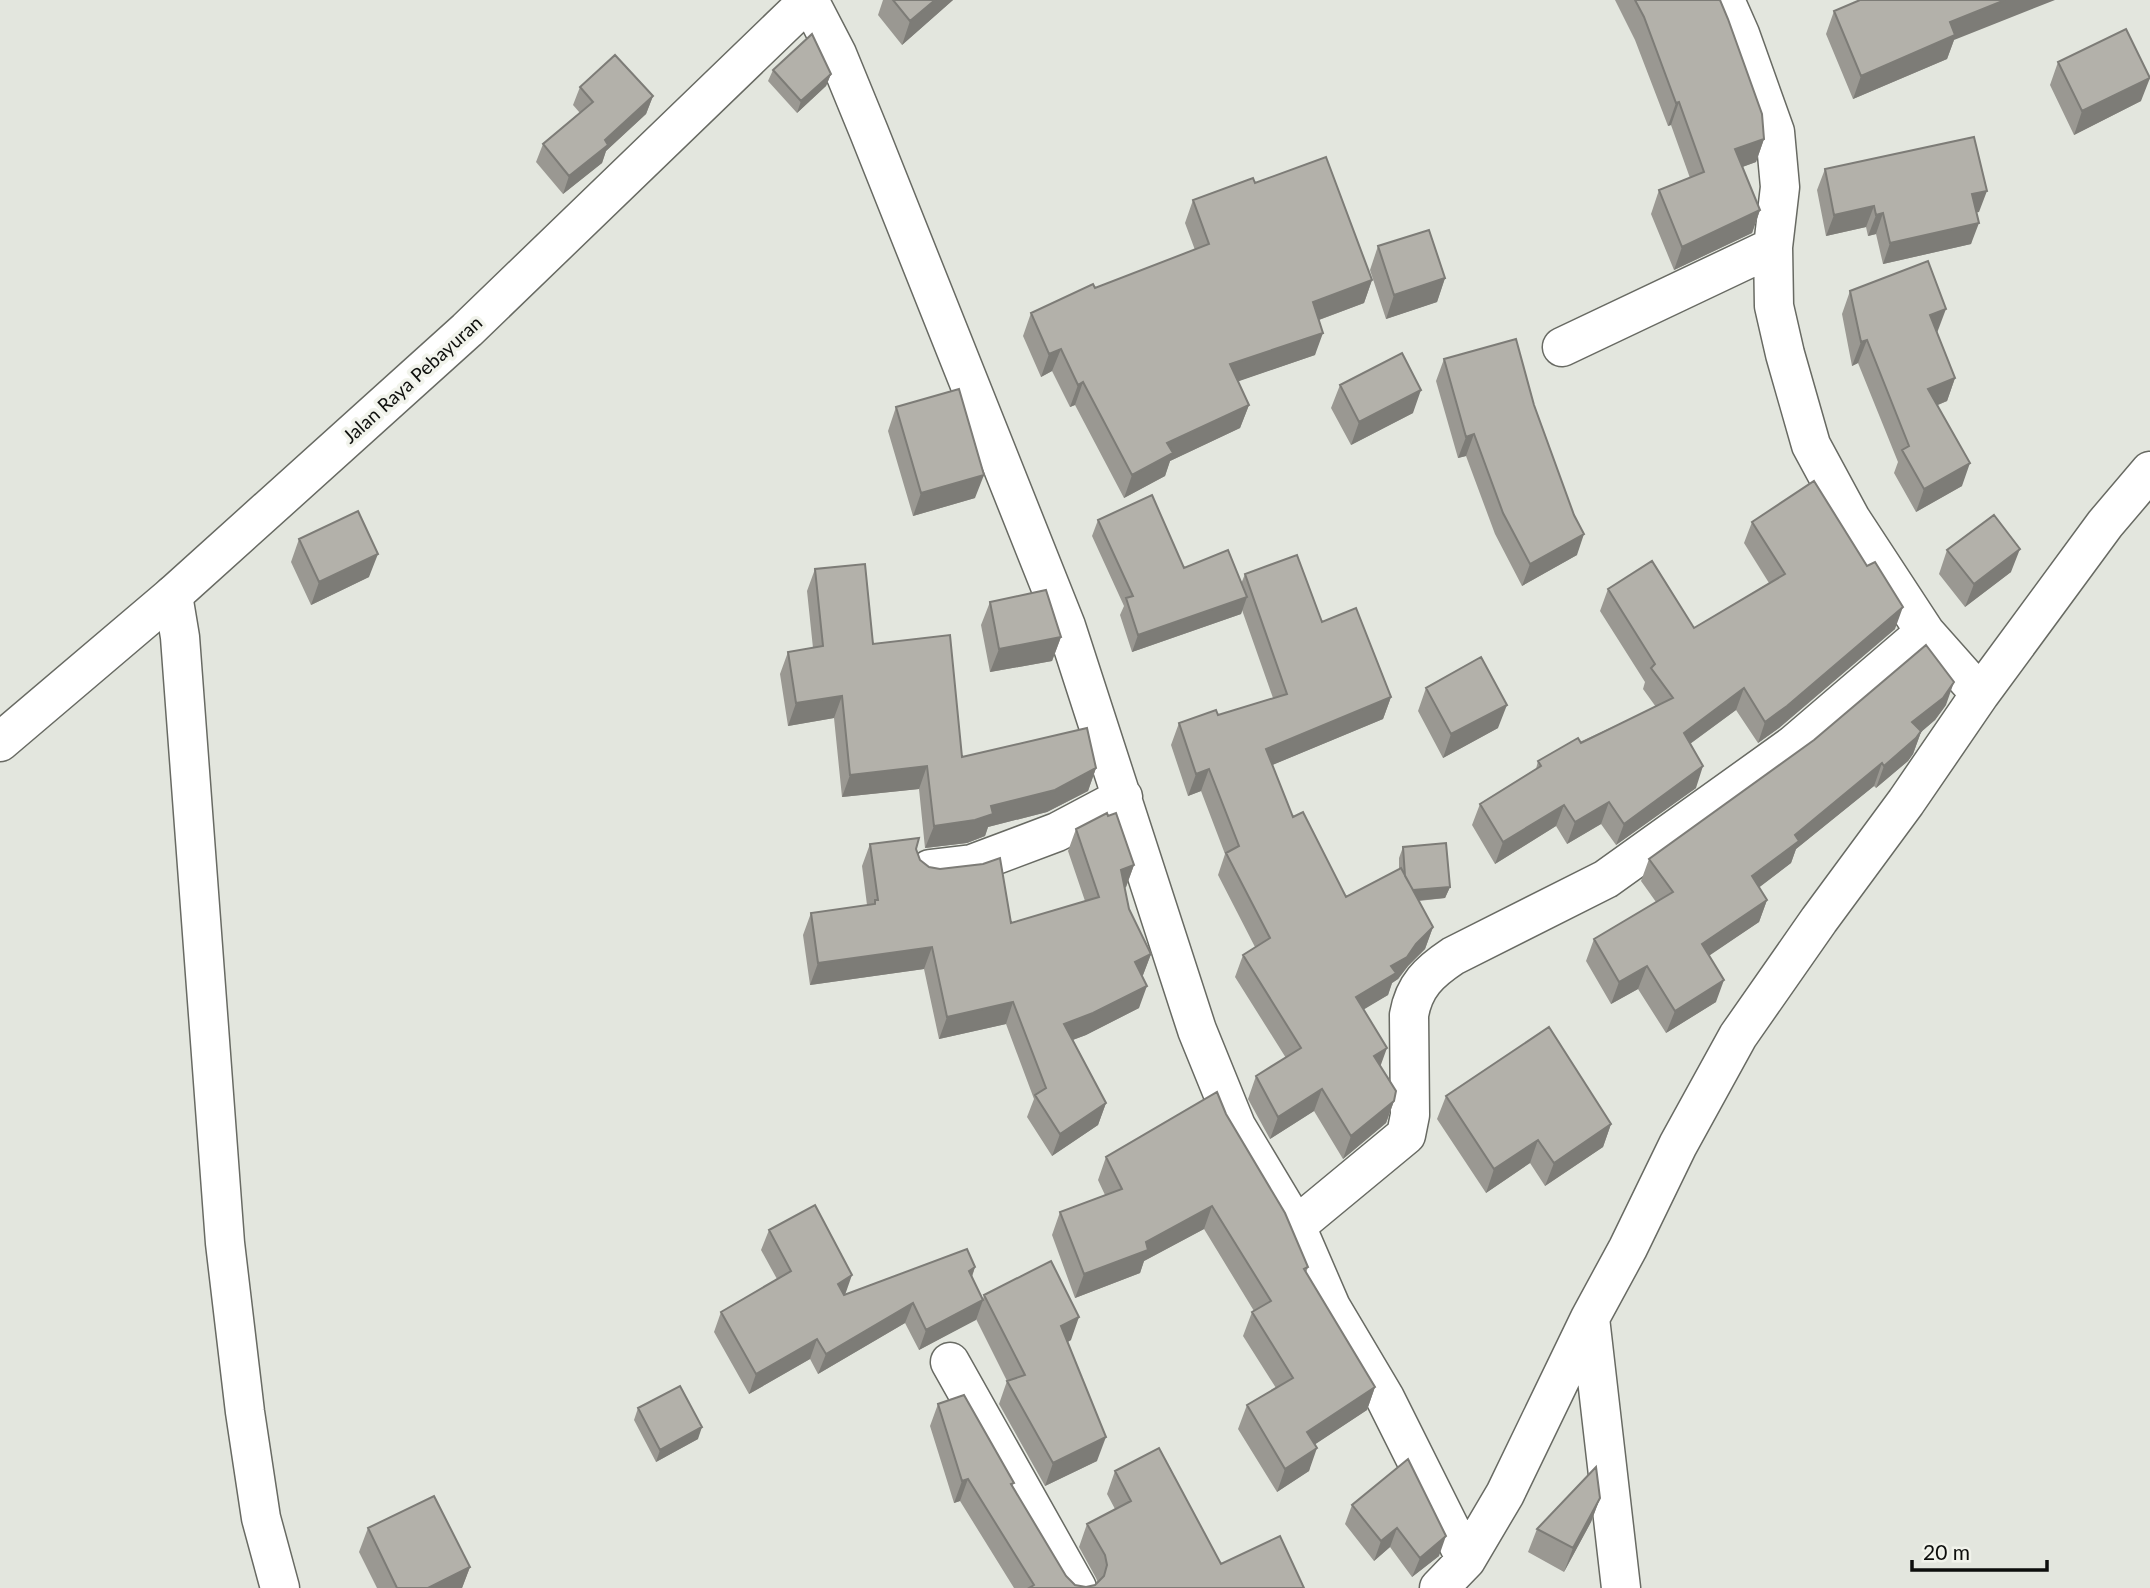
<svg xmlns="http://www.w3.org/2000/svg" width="2150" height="1588" viewBox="0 0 2150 1588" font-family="Lato,sans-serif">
<rect width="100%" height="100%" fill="#e3e6de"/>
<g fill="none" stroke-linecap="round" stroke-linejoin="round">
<g stroke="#686a63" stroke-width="41">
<path id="minor" d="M809,0l28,54 32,78 197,494 131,404 39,96 60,100 35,81 54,91 81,162
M1725,0l15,34 35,98 5,55 -7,60 1,59 11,48 26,91 40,74 74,113 55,62
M1562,347l211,-100
M173,595l7,42 45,606 20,169 16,106 19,70
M930,869l42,-5 85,-32 66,-35
M1296,1226l110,-91 4,-20 -1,-100c5,-29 20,-43 44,-59l153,-77 187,-134 132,-113
M1590,1318l31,270
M950,1362l127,226
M1439,1588l27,-28 39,-66 85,-176 38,-70 50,-103 60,-109 81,-116 87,-118 74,-108 125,-170 45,-53"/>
</g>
<g stroke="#686a63" stroke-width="41">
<path id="secondary" d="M0,742l173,-147 294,-265 342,-330"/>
</g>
<use href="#minor" stroke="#fff" stroke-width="38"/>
<use href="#secondary" stroke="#fff" stroke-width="38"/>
</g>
<path fill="#9a9892" d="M883,0h70l-51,45 -24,-30z
M1615,0h105l44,139 -8,23 -14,5 18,43 -8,23 -78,37 -23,-56 8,-24 31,-12 -19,-53 -3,1 -33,-86z
M1834,11l120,29 -7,19 -94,40 -27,-65z
M2058,62l83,39 -67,34 -24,-50z
M773,70l58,4 -5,12 -29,27 -29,-32z
M580,87l73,9 -7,18 -40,37 -4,12 -39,31 -27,-32 7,-18 37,-31 -7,-8z
M1825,169l154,43h-2l-6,32 -88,20 -7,-30 -8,2 -2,-9 -40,9 -9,-46z
M1255,183l117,97 -8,23 -45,17 -4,35 -77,26 11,24 -9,23 -70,33 -5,15 -41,22 -49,-93 -5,2 -18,-36 -11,6 -18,-41 8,-23 164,-63 -10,-27 8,-23z
M1378,246l67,32 -8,24 -51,17 -16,-49z
M1850,291l87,42 18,45 -8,23 -9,4 24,81 -46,26 -22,-39 4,-11 -40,-99 -6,3 -10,-52z
M1444,359l133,196 -55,31 -27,-52 -29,-78 -8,2 -22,-77z
M1340,385l73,28 -62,32 -20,-37z
M896,407l79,91 -62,18 -25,-85z
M1098,520l86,48 57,16 4,-10 77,48 69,75 -8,22 -111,46 21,52 53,80 53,-28v-11l4,-11 47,40 -5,11 -26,3 14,26 -8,22 -17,17 -10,13 -6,4 -4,12 -25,14 17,57 14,35 -8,22 -43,36 -29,-48 -44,28 -22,-40 8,-23 30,-18 -51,-81 8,-22 12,-8 -37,-72 7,-21 -24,-63 -13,5 -17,-51 8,-22 39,-8 55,-17 -31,-88 -1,4 -109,38 -12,-37 4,-9 -32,-70z
M1752,522l143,107 -116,99 -21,15 -22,-33 -46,34 6,44 -80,57 -15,-21 -34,20 -11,-18 -61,38 -23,-39 8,-21 56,-35 2,-8 118,-54 -13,-18 2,-7 -45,-71 8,-22 86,39 75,-45 -25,-40z
M299,539l70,38 -58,28 -20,-43z
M1947,550l64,22 -46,35 -26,-33z
M815,569l147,188 134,11 -8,23 -41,21 -59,15 -3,9 -18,7 -42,5 -6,-59 -77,8 -8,-79 -46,8 -8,-52 8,-22 25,-4 -6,-57z
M990,602l71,35 -9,24 -62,11 -9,-47z
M1426,688l72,40 -55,30 -25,-47z
M1946,705l-11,15 -14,12 -8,22 -5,7 -32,27 -2,-2 -78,63 -5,14 -32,24 8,13 -8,22 -50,33 7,47 -50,31 -28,-44 -27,15 -25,-43 8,-22 62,-37 -15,-21 8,-22z
M1108,816l26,49 -8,22 -1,1 4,21 22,45 -8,21 -1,1 -3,32 -53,27 -13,5 33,63 -8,22 -46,31 -25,-39 7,-18 -28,-75 -67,15 -15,-70 -114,16 -7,-50 8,-22 56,-8 -5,-39 8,-22 46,5 4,11 9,7 82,56 74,-22 -17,-50 8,-22z
M1446,1096l165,28 -8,23 -58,39 -15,-23 -44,30 -49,-74z
M1226,1114l82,153 -2,6 69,114 -8,23 -52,34 -6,27 -32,21 -39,-63 9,-24 29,-17 -33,-52 9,-24 2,-1 -50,-82 -60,32 -4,12 -65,25 -23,-63 8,-23 45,-17 -7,-15 8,-23z
M769,1230l76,65 130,-28 -3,10 11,22 1,-4 87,45 -3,2 29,119 -52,25 -46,-82 8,-23 -31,-62 -57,31 -14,-27 -87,51 -8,-15 -61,35 -35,-62 7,-20 56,-33 -16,-29z
M938,1404l76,79 -2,3 54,90 9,9 11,2 9,-2 3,-2 -2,-5 -17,-31 8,-23 28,-15 -8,-15 8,-23 106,93 83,24h-290l-54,-87 -6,2 -24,-77z
M638,1408l60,31 -42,23 -22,-42z
M1408,1459l31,97 -27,21 -22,-30 -16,14 -29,-37 7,-19z
M1600,1498l-9,24 -27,50 -36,-20 9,-23z
M368,1528l102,39 -8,21h-85l-18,-36z"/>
<path fill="#7d7c77" d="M935,0h18l-51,45 8,-24z
M2005,0h50l-101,40 -7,19 -94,40 8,-23 89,-54z
M831,74l-5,12 -29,27 4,-12z
M2150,78l-9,23 -67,34 8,-24z
M653,96l-7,18 -40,37 -4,12 -39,31 6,-18 36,-36z
M1679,102l-8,23 -3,1 8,-23z
M1764,139l-8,23 -30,11 9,-24z
M1987,191l-8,21 -14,3 7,-21z
M1874,206l-8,21 -40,9 8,-21z
M1760,210l-8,23 -78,37 8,-23z
M1883,213l-7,21 -8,2 8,-21z
M1979,223l-8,21 -88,20 7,-21z
M1445,278l-8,24 -51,17 8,-24z
M1372,280l-8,23 -59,22 8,-23z
M1946,309l-9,24 -7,-18z
M1323,333l-8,22 -93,32 8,-23z
M1867,340l-9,23 -6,3 9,-24z
M1061,349l-9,22 -11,6 8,-23z
M1955,378l-8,23 -27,11 8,-23z
M1083,382l-8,23 -5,2 8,-22z
M1421,390l-8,23 -62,32 8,-23z
M1249,405l-9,23 -70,33 -5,15 -41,22 8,-23 35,-32z
M1474,434l-8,22 -8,2 8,-21z
M1970,463l-8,23 -46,26 8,-23z
M984,475l-9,23 -62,18 8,-23z
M1584,534l-7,21 -55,31 8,-22z
M2020,549l-9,23 -46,35 9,-23z
M378,554l-9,23 -58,28 8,-23z
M1247,597l-6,17 -109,38 6,-17z
M1903,607l-8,22 -116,99 -21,15 7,-21z
M1061,637l-9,24 -62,11 9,-23z
M1954,682l-8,23 -11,15 -14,12 -8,22 -5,7 -32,27 8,-22 28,-44z
M1744,688l-8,22 -60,44 8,-21z
M842,696l-8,22 -46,8 8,-23z
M1391,697l-8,22 -125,52 8,-22z
M1507,705l-9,23 -55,30 8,-24z
M1882,763l-8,23 -78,63 -5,14 -47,36 8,-23 43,-41z
M927,766l-8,23 -77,8 8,-22z
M1703,766l-7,22 -80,57 8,-21z
M1096,768l-8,23 -41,21 -59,15 -3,9 -18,7 -42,5 9,-22z
M1209,769l-8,22 -13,5 8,-22z
M1609,802l-8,22 -34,20 8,-22z
M1564,805l-8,21 -61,38 8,-22z
M1134,865l-8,22 -13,5 8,-22z
M1450,887l-5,11 -43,4 5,-12z
M1767,900l-8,22 -65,44 8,-22z
M1433,927l-8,22 -17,17 -10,13 -6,4 -4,12 -40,24 8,-22 35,-31z
M932,947l-8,22 -114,16 8,-22z
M1151,954l-8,21 -16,9 8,-22z
M1647,966l-9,23 -27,15 8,-22z
M1724,980l-8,22 -50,31 9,-22z
M1147,986l-8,22 -53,27 -30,11 8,-22z
M1013,1002l-7,22 -67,15 8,-22z
M1387,1048l-8,22 -5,-14z
M1322,1089l-8,22 -44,28 8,-22z
M1394,1101l-8,22 -43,36 8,-23z
M1106,1103l-8,22 -46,31 8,-22z
M1611,1124l-8,23 -58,39 9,-23z
M1538,1140l-8,23 -44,30 8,-24z
M1212,1206l-8,23 -60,32 -4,12 -65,25 9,-24z
M975,1267l-7,20 1,-16z
M852,1275l-7,20 -14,9 7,-20z
M983,1300l-7,20 -57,30 7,-20z
M913,1303l-8,20 -87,51 8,-20z
M1079,1317l-8,23 -18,9 8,-23z
M817,1339l-7,20 -61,35 7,-20z
M1375,1387l-8,23 -68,45 8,-23z
M702,1427l-4,12 -42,23 4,-12z
M1106,1437l-9,24 -52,25 8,-23z
M1317,1448l-8,23 -32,21 8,-23z
M968,1479l-8,22 -6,2 8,-22z
M1600,1498l-9,24 -27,50 9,-24z
M1397,1528l-7,19 -16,14 7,-20z
M1446,1536l-7,20 -27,21 8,-19z
M470,1567l-8,21h-34z"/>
<path fill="#b3b1aa" stroke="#7d7c77" stroke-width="2" d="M893,0h42l-25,21z
M1635,0h85l8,19 34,95 2,25 -29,10 25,61 -78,37 -23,-57 45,-18 -25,-70 -3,1 -32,-86z
M1860,0h145l-55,22 5,13 -94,41 -27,-65z
M2126,29l24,49 -68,33 -24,-49z
M812,34l19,40 -30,27 -28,-31z
M615,55l38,41 -48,44 3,5 -39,31 -26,-32 50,-42 -13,-15z
M1974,137l13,54 -15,3 7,29 -89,20 -7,-30 -7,2 -2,-9 -40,9 -9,-46z
M1326,157l46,123 -59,22 10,31 -93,31 19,41 -82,38 6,10 -41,22 -49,-93 -5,3 -17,-36 -12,5 -18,-41 62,-29 2,4 114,-44 -16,-44 60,-22 2,5z
M1429,230l16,48 -51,17 -16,-49z
M1928,261l18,48 -16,6 25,63 -27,11 42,74 -46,26 -22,-39 7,-4 -42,-106 -6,2 -11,-51z
M1516,339l18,66 40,110 10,19 -54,30 -27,-51 -29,-79 -8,3 -22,-78z
M1402,353l19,37 -62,32 -19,-37z
M959,389l25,86 -63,18 -25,-86z
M1814,481l53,85 8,-4 28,45 -116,99 -22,16 -21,-34 -60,45 19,33 -79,58 -15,-22 -34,20 -11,-17 -61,37 -23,-38 61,-38 -3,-5 40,-23 3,5 92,-45 -22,-30 4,-4 -47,-75 44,-28 42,67 91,-54 -33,-52z
M1152,495l32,73 44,-18 19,47 -109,38 -12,-37 7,-2 -35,-76z
M358,511l20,43 -59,28 -20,-43z
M1994,515l26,34 -46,35 -27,-34z
M1297,555l25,67 34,-14 35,89 -125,52 27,68 10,-5 43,85 55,-29 32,59 -17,17 -9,13 -16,9 5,7 -40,24 31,51 -13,8 22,35 -2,10 -43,35 -29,-47 -44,28 -22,-41 45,-28 -58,-93 27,-17 -44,-85 13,-7 -30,-77 -13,5 -17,-51 37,-13 2,5 69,-21 -42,-120z
M865,564l8,80 77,-9 12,122 125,-29 9,40 -41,22 -64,16 2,8 -18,6 -41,6 -7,-60 -77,9 -8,-79 -46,7 -8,-51 35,-6 -8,-77z
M1046,590l15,47 -62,12 -9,-47z
M1926,645l28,37 -11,16 -31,24 9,9 -5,7 -32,28 -2,-3 -87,72 4,6 -47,35 15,24 -65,44 22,36 -49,31 -28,-45 -28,16 -25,-43 79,-47 -24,-33 165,-119z
M1481,657l26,48 -56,29 -25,-46z
M1107,813l1,3 8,-3 18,52 -13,5 8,39 22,45 -16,8 12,24 -54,27 -29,11 42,79 -46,31 -25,-39 11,-7 -33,-86 -66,15 -15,-70 -114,16 -7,-50 64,-9v-4h3l-8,-56 49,-6 -3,11 4,11 9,7 11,2 43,-5 17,-6 11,65 88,-26 -23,-68z
M1446,843l4,44 -37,3 -8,-14 -2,-29z
M1549,1027l62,97 -57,39 -16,-23 -44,29 -48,-73z
M1217,1092l9,22 59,99 23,54 -4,2 71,118 -68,45 10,16 -32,21 -38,-64 46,-27 -41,-66 19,-11 -59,-95 -66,36 2,8 -64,24 -24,-62 62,-23 -16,-32z
M815,1205l37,70 -14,9 6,11 123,-46 8,18 -6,4 14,29 -57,30 -13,-27 -87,51 -9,-15 -61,35 -35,-62 70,-41 -22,-41z
M1051,1261l28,56 -18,9 45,111 -53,26 -46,-82 18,-6 -41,-80z
M680,1386l22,41 -42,23 -22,-42z
M964,1395l50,88 -3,1 55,92 9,9 11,2 9,-2 9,-9 3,-11 -2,-10 -18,-31 44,-23 -16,-30 44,-23 62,116 59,-28 24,52h-275l5,-3 -66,-106 -6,2 -24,-77z
M1408,1459l38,77 -26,22 -23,-30 -16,13 -29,-36z
M1596,1467l4,31 -27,50 -36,-19z
M434,1496l36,71 -42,21h-31l-29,-60z"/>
<g text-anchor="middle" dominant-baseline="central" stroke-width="7" stroke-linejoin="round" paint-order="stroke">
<g font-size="19" fill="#0d0e0c" stroke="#f1f3eb">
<text transform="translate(412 379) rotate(-42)">Jalan Raya Pebayuran</text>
</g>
</g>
<path d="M1912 1560v10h135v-10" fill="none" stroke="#0d0e0c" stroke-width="3.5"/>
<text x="1923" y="1560" font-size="21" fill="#0d0e0c" stroke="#f1f3eb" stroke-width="5" paint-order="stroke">20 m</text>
</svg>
